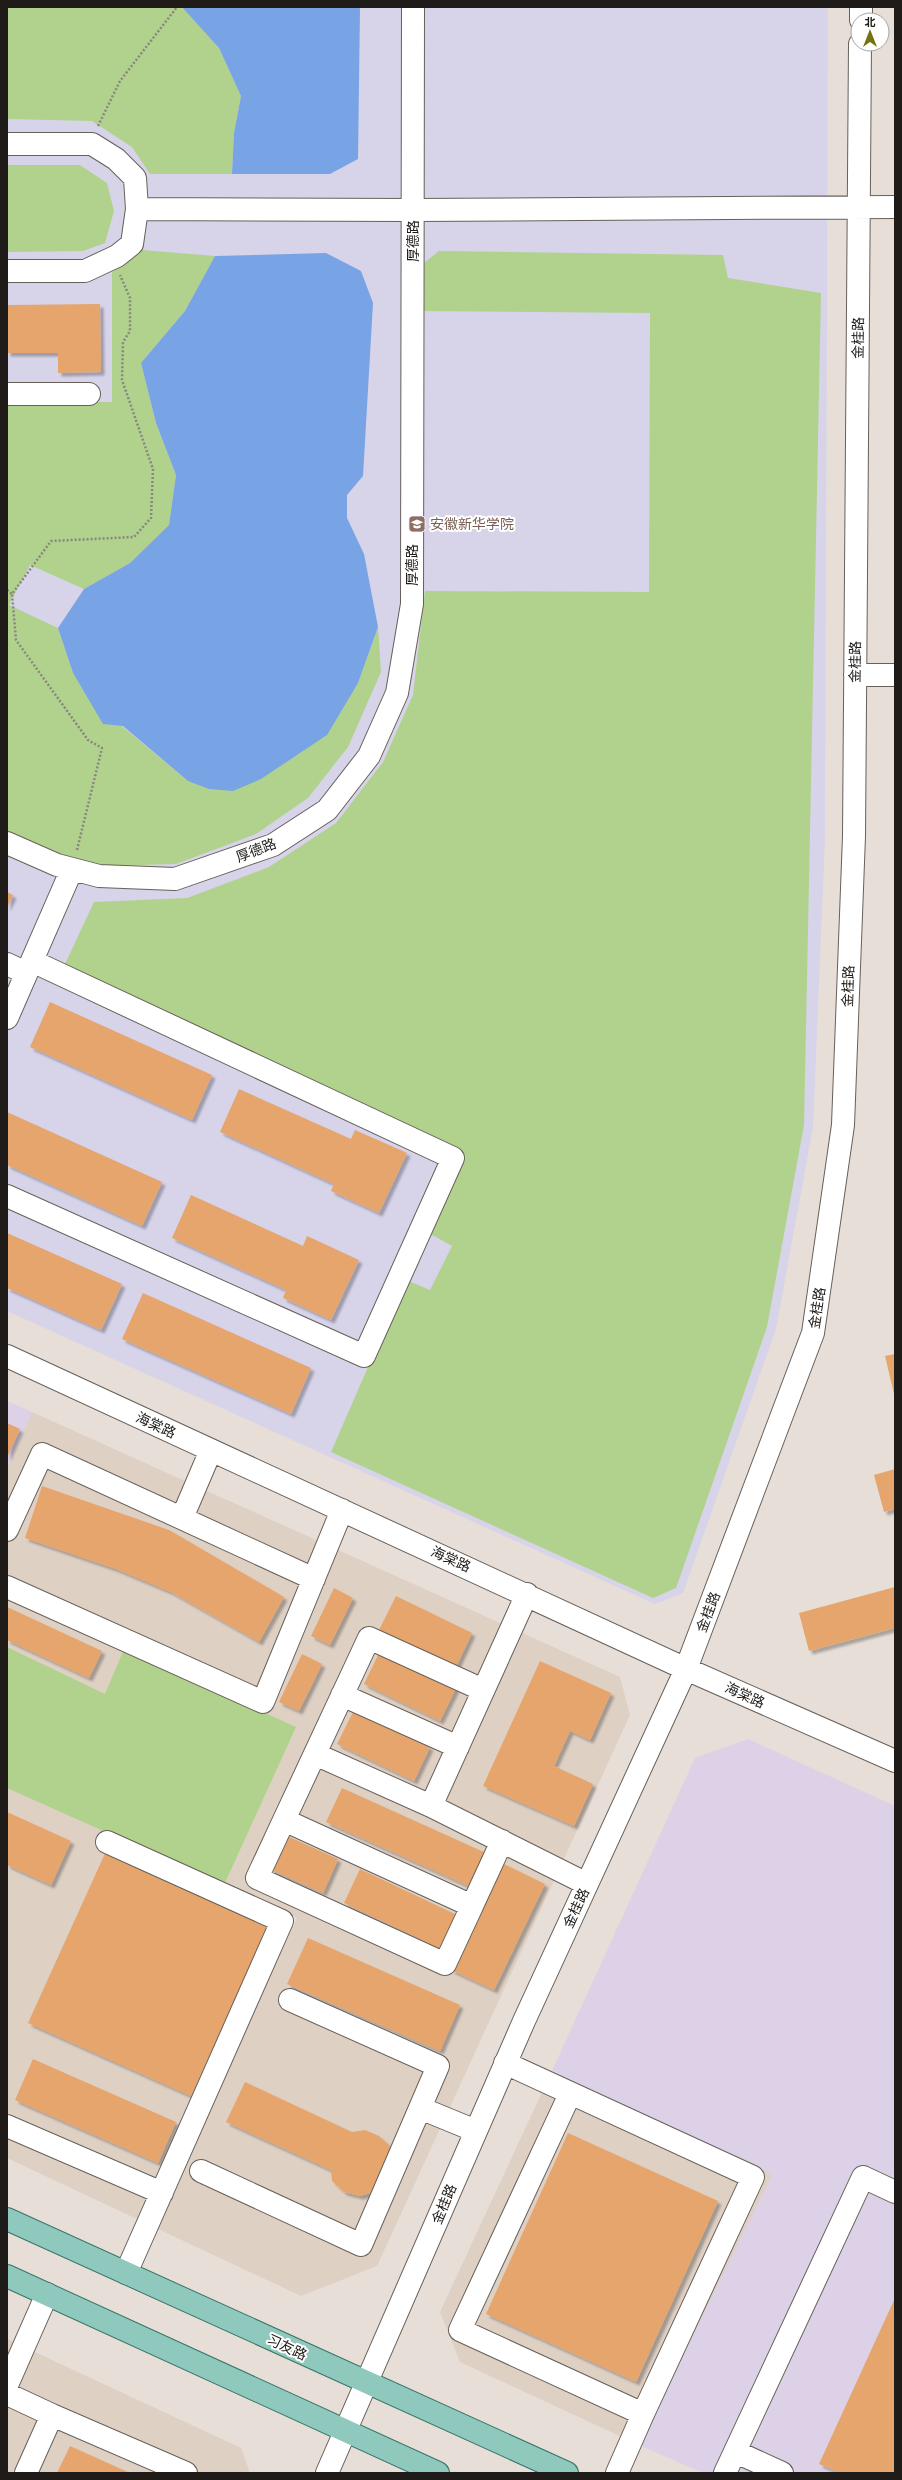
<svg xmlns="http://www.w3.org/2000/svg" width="902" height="2480" viewBox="0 0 902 2480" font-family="Roboto,'Noto Sans SC',sans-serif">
<defs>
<filter id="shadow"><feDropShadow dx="3.5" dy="3.5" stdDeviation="1" flood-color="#0004"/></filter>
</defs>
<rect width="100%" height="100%" fill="#e7ded8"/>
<path fill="#dfd0c4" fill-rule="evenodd" d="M32,1412l588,265 10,38 -253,551 -76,30 -294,-138v-690zM104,1832l193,86 -90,195z
M551,2073l222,102 -134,270 -179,-83 -20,-50z
M7,2339l234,109 9,25h-243z"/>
<path fill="#dcd1e6" d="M7,1401l25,11 -25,56z
M748,1739l147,67v667h-192l-64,-28 133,-270 -221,-102 144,-315z"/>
<path fill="#d7d3e9" d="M7,7h821l-3,831 -12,289 -37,202 -93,264 -28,11 -648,-293z"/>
<path fill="#b0d28d" d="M7,7h175l5,4 32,37 22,48 -7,37 -2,41h-82l-18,-27 -40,-26 -85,-2z
M7,165h73l27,18 7,28 -9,32 -22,8 -76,1z
M142,250l73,6 -30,55 -44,52 15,60 20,52 -7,50 -39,38 -46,26 -54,-24 -21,40 49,23 15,45 15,25 100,83 170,-98 20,-56 3,45 -33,75 -40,51 -52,36 -80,30 -73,2 -46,-10 -50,-23v-430l105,-1v-130z
M439,251l284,4 5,23 93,15 -17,832 -37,202 -91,261 -23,10 -322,-146 75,-172 24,10 22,-44 -23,-13 37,-77 -401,-192 29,-62 93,-4 82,-31 67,-44 47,-61 30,-67 12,-104 224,1 1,-279 -230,-2v-45z
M7,1647l98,47 19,-45 172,78 -72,158 -217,-97z"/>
<path fill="#78a3e4" d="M182,7h178l-2,152 -28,15h-98l2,-41 7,-37 -22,-48z
M326,253l35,18 12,32 -10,173 -16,19v23l17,36 14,73 -20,56 -31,52 -66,44 -28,12 -24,-2 -21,-8 -65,-55 -20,-2 -30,-51 -15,-45 26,-39 46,-26 39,-38 7,-50 -20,-52 -15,-60 44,-52 30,-55z"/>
<path fill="#e6a56c" filter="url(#shadow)" d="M100,304l1,68 -43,1v-20h-51v-48z
M7,892l6,3 -6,13z
M50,1002l162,73 -20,45 -162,-73z
M239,1089l112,50 4,-9 52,23 -28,60 -48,-22 3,-7 -114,-52z
M7,1112l155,70 -20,44 -135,-61z
M191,1195l112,51 4,-10 52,24 -28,60 -48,-22 3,-8 -114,-52z
M7,1233l115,51 -21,46 -94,-42z
M143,1293l168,75 -20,46 -169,-75z
M895,1354v40h-1l-9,-38z
M7,1423l13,6 -13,29z
M895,1469v40l-11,3 -10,-37z
M42,1486l127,44 115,67 -25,45 -88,-50 -55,-23 -91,-31z
M895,1587v41l-86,23 -10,-38z
M334,1588l19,10 -23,47 -19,-9z
M396,1596l76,37 -16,34 -77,-37z
M7,1607l95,44 -13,27 -82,-38z
M381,1649l76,37 -17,35 -76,-37z
M302,1654l20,10 -23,47 -20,-9z
M540,1661l71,32 -21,47 -20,-9 -16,35 39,18 -19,42 -91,-40z
M354,1710l76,37 -16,34 -77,-37z
M342,1788l144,65 -15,34 -145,-65z
M7,1812l64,29 -20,44 -44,-20z
M285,1835l53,24 -15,34 -53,-24z
M107,1849l163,73 -79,174 -163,-73z
M502,1863l43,21 -51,106 -43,-20z
M360,1869l99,47 -16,34 -99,-47z
M308,1938l152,67 -20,46 -153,-67z
M33,2059l143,63 -18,41 -143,-63z
M245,2082l107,50 13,-2 14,6 11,10 2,11 -12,33 -20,6 -16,-4 -12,-11 -1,-11 -105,-48z
M568,2133l150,68 -82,181 -150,-68z
M895,2298v175h-55l-21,-9z
M70,2446l60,27h-73z"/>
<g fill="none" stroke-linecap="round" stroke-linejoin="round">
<g stroke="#67605a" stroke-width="24">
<path id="minor" d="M861,20v-13
M7,144h85l24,15 19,19 2,31
M7,271h78l32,-15 15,-12 5,-35 276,1 482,-3
M7,394h82
M855,675h40
M7,843l50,22 42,11 76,3 98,-34 54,-35 42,-54 28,-63 15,-89 1,-597
M7,964l19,9
M7,1018l65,-149
M7,1196l357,160 89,-198 -421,-197
M7,1356l679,313 209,92
M182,1518l29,-68
M7,1530l35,-76 272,125
M7,1587l256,115 79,-192
M527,1594l-96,212 156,78
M483,1690l-114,-52 -85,182 188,86 30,-65
M342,1695l116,52
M315,1754l116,52
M284,1820l-27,58 188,86 27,-58
M107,1842l175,79 -156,352
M290,2000l148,66 -18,42
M505,2063l248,114 -110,237 -183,-84 110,-236
M7,2126l155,67
M201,2171l160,74 59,-137 56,23
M7,2385l40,-91
M7,2394l45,21 -26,58
M52,2415l134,58
M736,2452l46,21
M327,2473l197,-452 162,-352 127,-336 30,-208 11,-289 6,-792
M617,2473l26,-59
M725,2473l138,-296 32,15"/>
</g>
<g stroke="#377466" stroke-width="24">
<path id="major" d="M7,2219l560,254
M7,2276l431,197"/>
</g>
<path stroke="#8b8580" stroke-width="2.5" stroke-dasharray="2 2" stroke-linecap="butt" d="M98,126l22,-45 57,-74
M7,590l5,4
M77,850l25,-102 -14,-8 -72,-100 -4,-46 39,-53 83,-4 17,-19 2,-49 -31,-89 1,-38 7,-11v-33l-10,-23"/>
<use href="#minor" stroke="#fff" stroke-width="22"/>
<use href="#major" stroke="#8fc8bc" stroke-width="22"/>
</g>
<defs>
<g id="university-square" transform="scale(0.9)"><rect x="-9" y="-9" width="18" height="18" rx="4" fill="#8d6e63" stroke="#fff"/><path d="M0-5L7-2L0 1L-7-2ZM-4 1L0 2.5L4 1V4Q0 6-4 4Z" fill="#fff"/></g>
</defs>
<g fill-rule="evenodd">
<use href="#university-square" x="417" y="524"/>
</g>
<g text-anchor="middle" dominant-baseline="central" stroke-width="4" stroke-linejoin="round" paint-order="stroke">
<g font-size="14" fill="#1e1b18" stroke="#fff">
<text transform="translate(413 241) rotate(-90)">厚德路</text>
<text transform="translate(858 338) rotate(-89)">金桂路</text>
<text transform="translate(412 565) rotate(-90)">厚德路</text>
<text transform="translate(855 662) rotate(-89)">金桂路</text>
<text transform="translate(256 850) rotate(-21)">厚德路</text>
<text transform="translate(848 986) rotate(-88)">金桂路</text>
<text transform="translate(817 1308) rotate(-81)">金桂路</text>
<text transform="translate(156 1425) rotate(25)">海棠路</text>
<text transform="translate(451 1559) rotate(24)">海棠路</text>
<text transform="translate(708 1612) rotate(-69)">金桂路</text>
<text transform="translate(745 1695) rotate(24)">海棠路</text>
<text transform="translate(576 1908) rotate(-65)">金桂路</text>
<text transform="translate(444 2204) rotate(-67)">金桂路</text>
<text transform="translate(287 2347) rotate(25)">习友路</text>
</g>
<g font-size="14" fill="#785e54" stroke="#fff" text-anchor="start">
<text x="430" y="524">安徽新华学院</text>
</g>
</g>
<rect width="902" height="2480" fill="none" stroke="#1e1b18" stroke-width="16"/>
<g transform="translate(870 32)"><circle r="19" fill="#ffffff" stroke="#a5a4a3"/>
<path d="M0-3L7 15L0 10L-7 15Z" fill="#777113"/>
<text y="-6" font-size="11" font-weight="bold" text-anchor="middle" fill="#1e1b18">北</text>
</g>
</svg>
